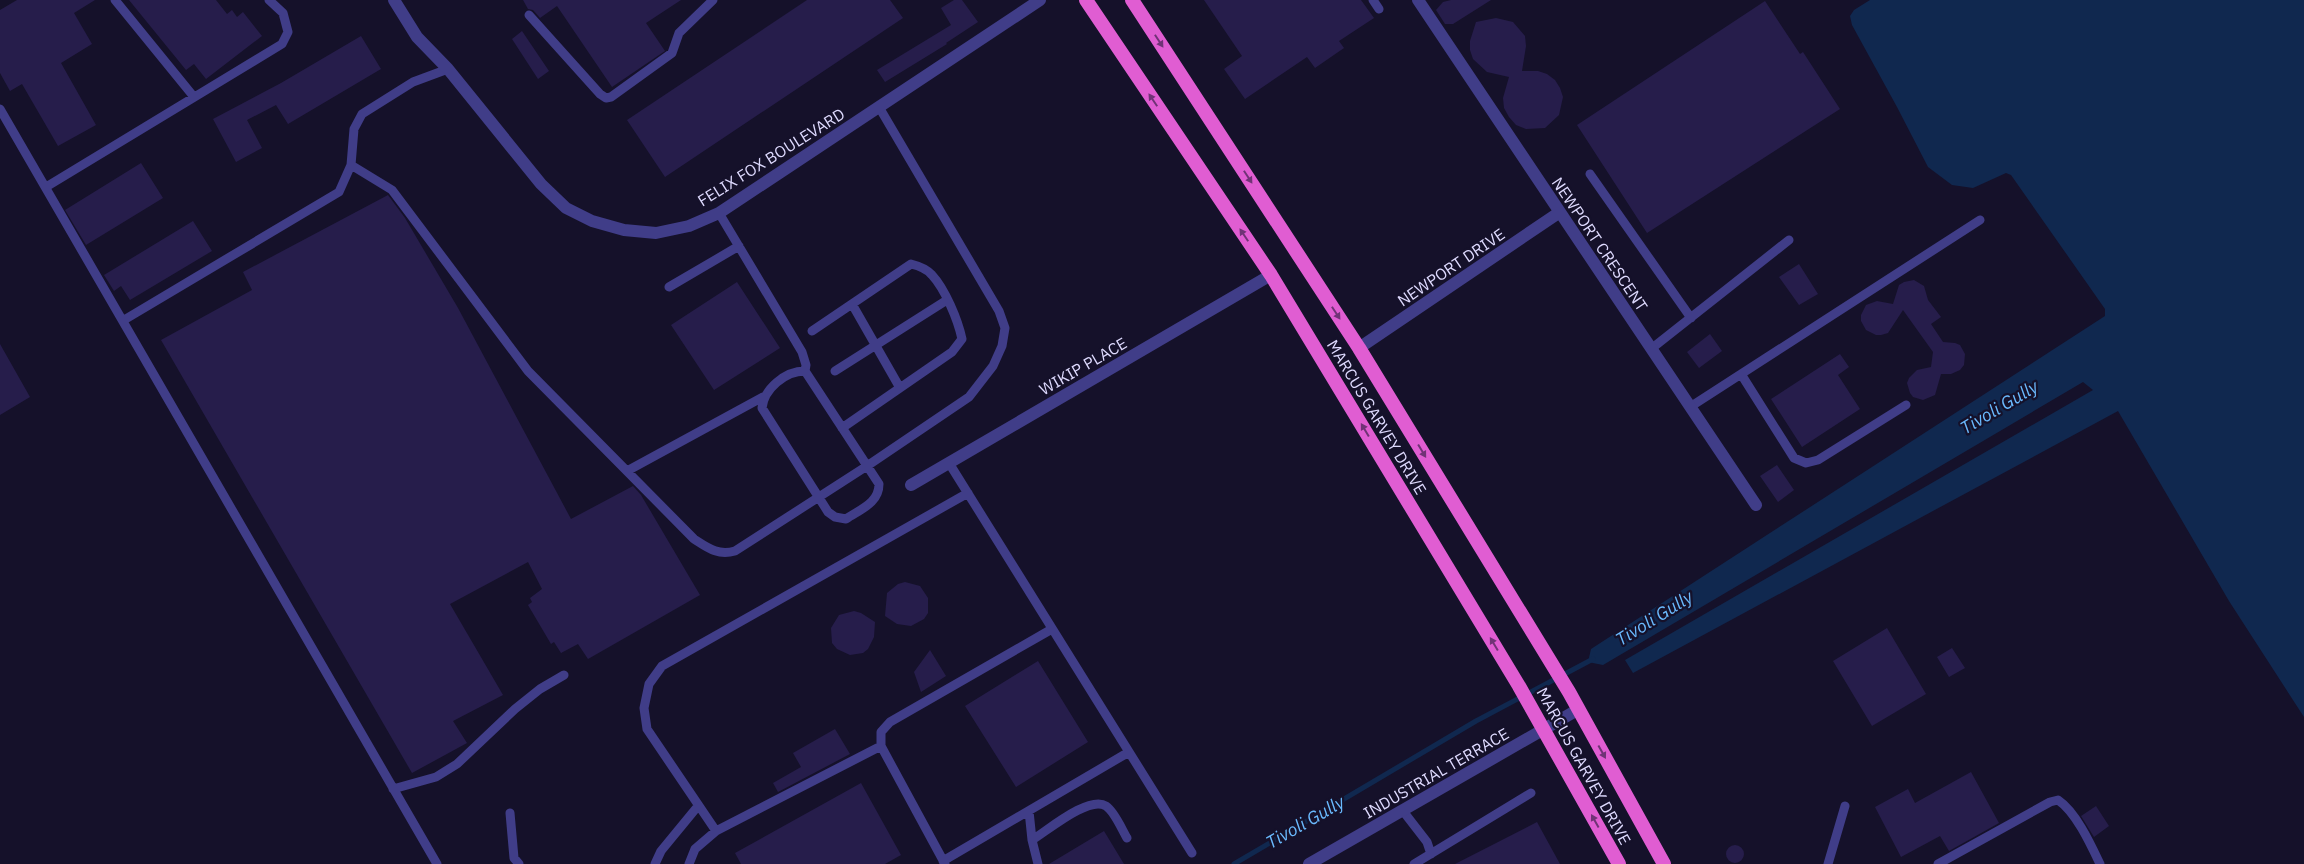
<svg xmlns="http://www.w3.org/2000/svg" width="2304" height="864" viewBox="0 0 2304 864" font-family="'IBM Plex Sans',sans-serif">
<rect width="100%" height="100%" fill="#15112a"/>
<path fill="#10284f" d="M1870,0h434v717l-75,-116 -111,-190 -485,262 -8,-13 468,-270 -10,-8 -480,283 -15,-3 3,-13 514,-333v-7l-94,-134 -5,-2 -33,15 -21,-3 -24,-18 -31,-60 -45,-82 -2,-9 4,-6z"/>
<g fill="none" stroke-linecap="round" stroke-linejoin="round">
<path stroke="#10284f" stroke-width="5" d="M1234,864l242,-143 117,-62"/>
</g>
<path fill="#261d4b" d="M17,0h78l-21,13 18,31 -31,19 35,62 -38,21 -36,-62 -12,7 -10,-18v-63z
M129,0h87l11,14 5,-4 5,7 6,-5 19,24 -56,43 -12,-15 -8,6z
M523,0h158l-35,23 19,28 -53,36 -55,-81 -17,12 -7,-8 -5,-1z
M807,0h83l13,18 -238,159 -38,-57z
M954,0h8l16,22 -32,21 1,1 -62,38 -8,-12 74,-45 -10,-17z
M1204,0h157l13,18 -35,23 5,7 -29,20 -8,-11 -62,42 -21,-30 18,-13z
M1451,0h40l-38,24h-8l-9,-14 7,-8z
M1765,1l35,53 3,-2 37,57 -193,124 -70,-108z
M1496,18l17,4 12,14 1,10 -4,25h16l9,3 8,6 5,8 3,9 -4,18 -14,13 -19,1 -10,-4 -7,-8 -5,-9 -1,-10 6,-21 -22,-5 -14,-13 -3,-9v-9l6,-19z
M522,31l27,40 -11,8 -26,-40z
M361,36l20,33 -93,55 -12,-19 -29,15 15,28 -26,14 -23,-43 68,-36z
M141,163l22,35 -77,47 -21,-35z
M388,195l17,23 53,90 113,211 62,-33 8,9 59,100 -112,64 -10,-15 -17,9 -7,-11 -3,2 -23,-39 4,-3 -2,-4 12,-9 -14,-27 -78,42 53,91 -50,26 14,22 -55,30 -251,-433 91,-50 -9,-18z
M193,221l19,30 -82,49 -9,-14 -7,5 -10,-16z
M1799,264l19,30 -19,11 -20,-28z
M1914,280l10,6 4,14 13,17 -10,7 12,18 12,1 5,2 5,9 -1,11 -4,5 -9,4h-10l-6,21 -12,5 -10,-3 -3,-4 -3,-10 2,-5 8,-8 14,-3 2,-15 -30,-42 -15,23 -7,2h-5l-10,-5 -5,-9v-6l5,-10 11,-4 16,3 6,-19 5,-3z
M737,282l43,66 -66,42 -43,-65z
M1710,334l12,17 -23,17 -12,-16z
M0,344l30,53 -30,18z
M1840,354l9,13 -11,8 22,34 -58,38 -31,-48z
M1777,465l17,25 -16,12 -18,-26z
M905,582l15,4 8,12v15l-4,6 -13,7 -14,-2 -12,-8 2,-23 11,-9z
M854,611l7,2 14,9 -1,15 -6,12 -5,4 -13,2 -13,-6 -5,-6 -1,-15 8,-13z
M1887,628l39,66 -54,32 -39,-65z
M1952,648l13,20 -16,9 -12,-20z
M930,650l16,26 -25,16 -7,-20z
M1038,661l50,81 -72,45 -51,-81z
M835,729l15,25 -72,38 -5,-9 28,-16 -8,-14z
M1971,772l28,51 -50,28 -9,-15 -39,21 -26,-50 33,-18 7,14z
M861,783l40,72 -16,9h-144l-6,-11z
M2096,806l13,20 -15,11 -13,-21z
M1537,822l23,42h-105z
M1104,831l20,33h-75z
M1726 854a9 9 0 1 1 18 0a9 9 0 1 1-18 0Z"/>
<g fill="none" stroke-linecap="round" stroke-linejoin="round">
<path stroke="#403d88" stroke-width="9" d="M115,0l79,97
M1373,0l6,9
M529,15l71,79 6,4 5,-1 61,-44 7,-20 34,-33
M0,109l437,755
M351,165l41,25 136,181 166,168c14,9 24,17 41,12l132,-85 102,-69 24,-31 9,-20 3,-18 -6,-17 -120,-204
M1590,174l101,144
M46,187l236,-143 6,-12 -5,-19 -14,-13
M719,213l83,139 4,13 -1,6 74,113c0,19 -18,25 -33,35l-11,-2 -7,-5 -66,-104c2,-19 23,-37 43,-37
M669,287l70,-41
M852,304l48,84
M124,320l215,-128 12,-27 3,-36 8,-15 51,-32 35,-13
M812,331l99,-67c8,2 16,5 21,11 13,14 26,45 30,64l-10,13 -110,76
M1651,349l138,-109
M835,371l112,-71
M1741,374l53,84 12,5 12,-3 88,-55
M1690,407l290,-187
M949,463l243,390
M627,471l136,-74
M393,789l43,-12 21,-13 58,-55 25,-20 24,-14
M1029,811l3,29 6,24
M1403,811l24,31 4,12
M510,813l4,45 5,6
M716,831l-69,-102 -3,-21 5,-24 13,-18 306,-173
M1032,840c15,-9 57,-45 74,-34 9,6 16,24 21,32
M943,861l186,-109
M655,864l6,-13 37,-45
M689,864l6,-15 21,-18 165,-85
M945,864l-64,-118v-14l9,-10 162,-93
M1414,864l117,-71
M1828,864l17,-58
M1938,864l112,-62 8,-2c18,12 33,45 42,64"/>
<path stroke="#403d88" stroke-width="12" d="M394,0l23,37 31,32 93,115 25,24 26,13 32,9 32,3 33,-7 30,-13 321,-213
M1418,0l338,505
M1359,348l201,-136
M911,485l360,-210"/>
<path stroke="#403d88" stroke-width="12" d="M1309,864l270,-155"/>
<path stroke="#e05dd2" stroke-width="14" d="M1086,0l185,275 248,411 100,178
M1132,0l227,348 210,344 95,172"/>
</g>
<defs><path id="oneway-solid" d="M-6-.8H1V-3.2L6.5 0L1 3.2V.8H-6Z" transform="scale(1.25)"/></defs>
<g fill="#703376">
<use href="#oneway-solid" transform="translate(1159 41) rotate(57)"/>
<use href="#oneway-solid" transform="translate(1153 100) rotate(-124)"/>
<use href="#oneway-solid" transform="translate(1248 177) rotate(57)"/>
<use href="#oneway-solid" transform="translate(1244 235) rotate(-124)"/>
<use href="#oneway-solid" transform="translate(1336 313) rotate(57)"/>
<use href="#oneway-solid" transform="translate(1365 430) rotate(-121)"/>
<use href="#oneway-solid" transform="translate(1422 451) rotate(59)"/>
<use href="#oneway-solid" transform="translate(1494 644) rotate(-121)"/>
<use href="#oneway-solid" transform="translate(1602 752) rotate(61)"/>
<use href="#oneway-solid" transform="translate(1595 821) rotate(-119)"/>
</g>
<g text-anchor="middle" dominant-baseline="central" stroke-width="4.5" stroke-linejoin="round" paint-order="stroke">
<g font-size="16" fill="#dedafe" stroke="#15112a">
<text transform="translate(771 157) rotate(-32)">FELIX FOX BOULEVARD</text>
<text transform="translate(1600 244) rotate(56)">NEWPORT CRESCENT</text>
<text transform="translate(1451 267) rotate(-34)">NEWPORT DRIVE</text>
<text transform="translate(1083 366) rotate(-30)">WIKIP PLACE</text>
<text transform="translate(1377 417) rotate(59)">MARCUS GARVEY DRIVE</text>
<text transform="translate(1584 766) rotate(61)">MARCUS GARVEY DRIVE</text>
<text transform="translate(1436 773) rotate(-30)">INDUSTRIAL TERRACE</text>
</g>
<g font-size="18" font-style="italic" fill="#6ab9fd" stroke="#15112a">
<text transform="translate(1999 407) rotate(-31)">Tivoli Gully</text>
<text transform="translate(1654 618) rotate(-32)">Tivoli Gully</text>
<text transform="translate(1305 822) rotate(-30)">Tivoli Gully</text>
</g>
</g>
</svg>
